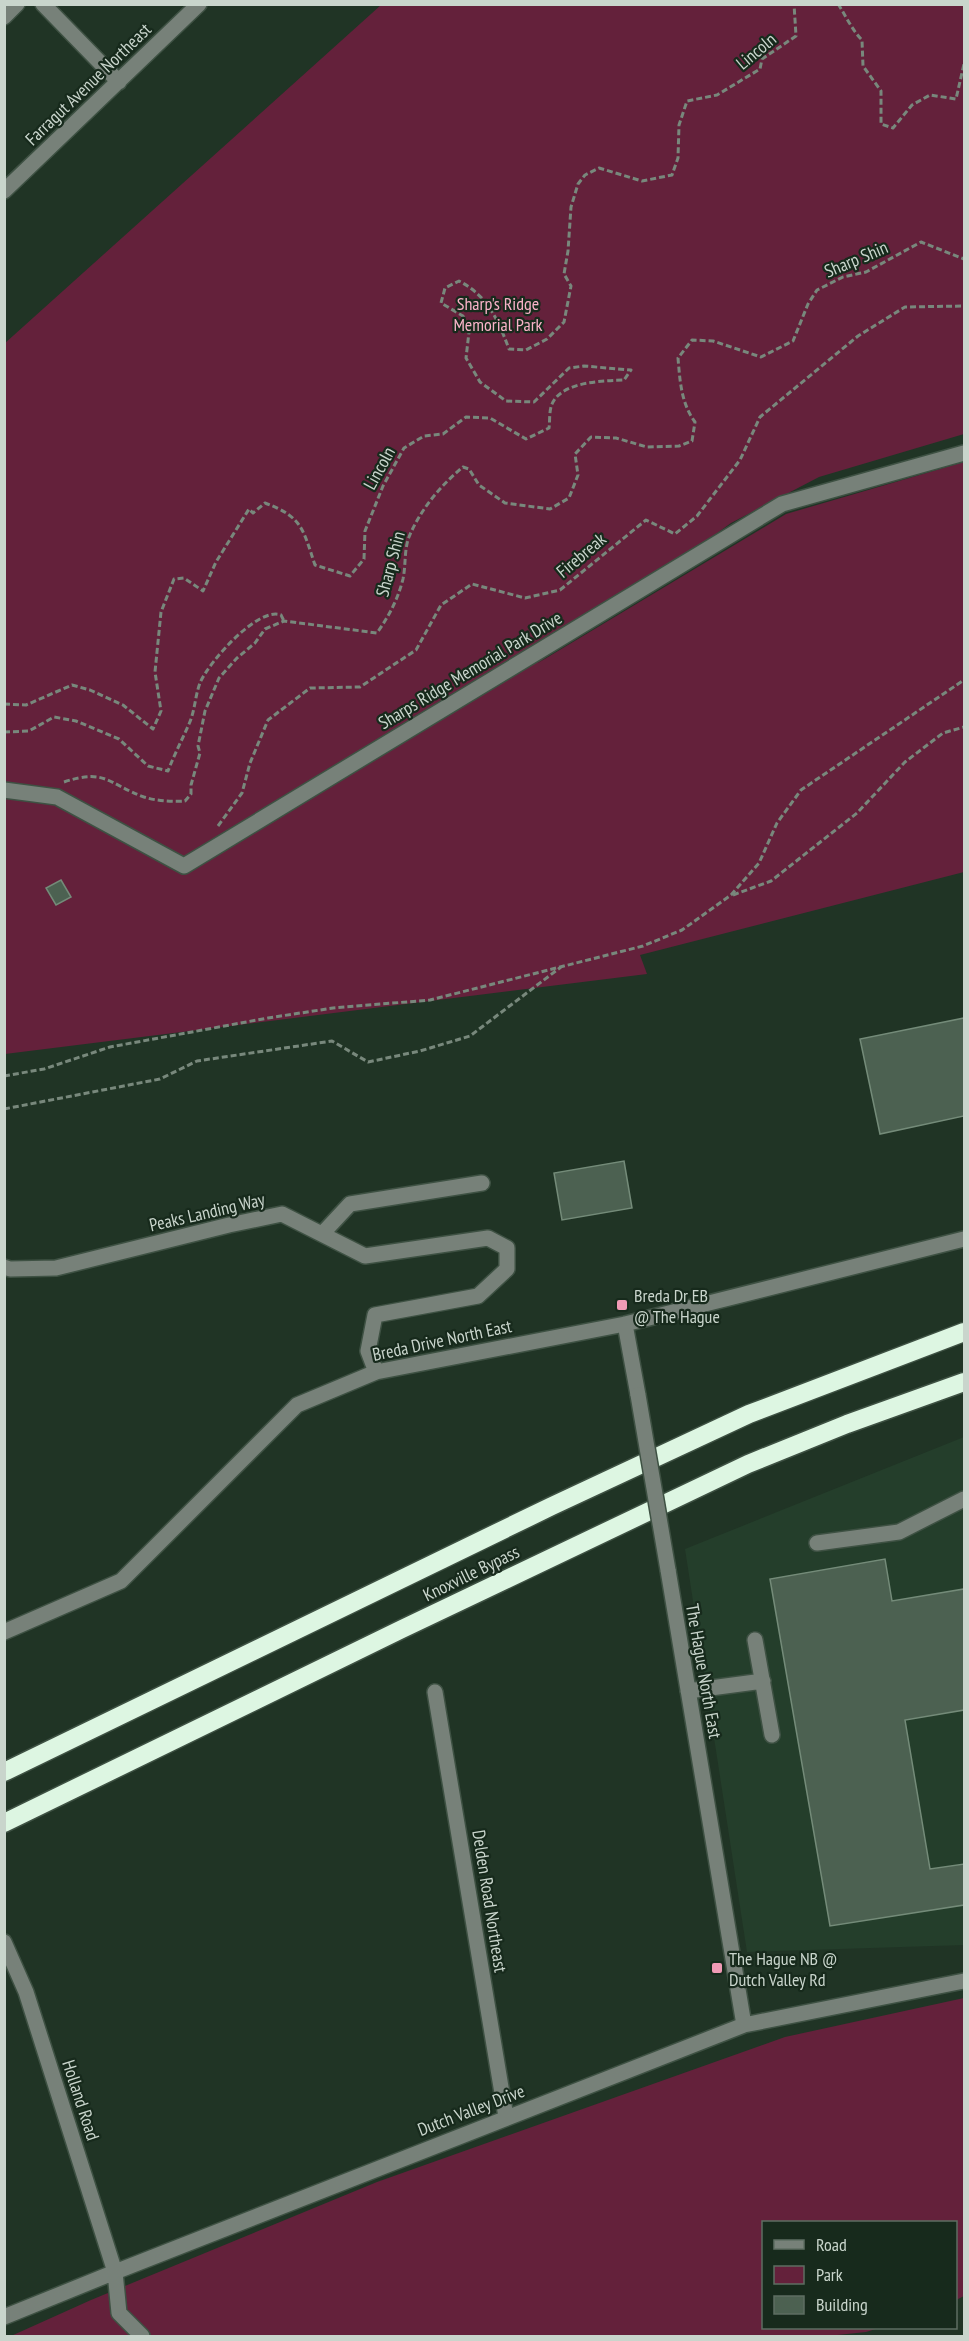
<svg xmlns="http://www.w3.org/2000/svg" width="969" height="2341" viewBox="0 0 969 2341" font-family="'PT Sans Narrow',sans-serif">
<rect width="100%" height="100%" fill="#203425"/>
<path fill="#243e2b" d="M964,1437v508l-217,7 -62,-403z"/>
<path fill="#64213b" d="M381,5h583v429l-145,43 -88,46 -193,140 248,-149 178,-52v410l-324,83 7,19 -642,80 -1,-710z
M964,1998v298l-8,4v-78h-192v106h115l-13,4 -38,4h-817l80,-36 286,-118 408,-145z"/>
<path fill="#4c6151" stroke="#748b79" stroke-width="1.5" d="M61,880l10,17 -15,8 -10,-17z
M964,1018v98l-84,18 -20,-95z
M624,1161l8,47 -70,12 -8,-47z
M885,1559l7,42 72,-12v121l-59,10 25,149 34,-5v41l-134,21 -60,-347z"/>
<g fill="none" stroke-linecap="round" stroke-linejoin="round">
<g stroke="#3e5143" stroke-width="18">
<path id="minor" d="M43,4l76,78
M4,17l13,-13
M4,191l195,-187
M4,790l53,7 127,69 598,-362 182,-51
M323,1233l27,-29 132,-21
M4,1267l6,2 46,-1 173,-43 53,-11 83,42 123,-18 19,10v21l-29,27 -103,19 -7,36 8,21
M625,1324l13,71
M817,1543l82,-11 65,-33
M668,1570l76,455
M4,1632l117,-51 176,-176 79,-33 249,-48 339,-85
M755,1640l17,95
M688,1691l75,-10
M435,1692l71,425
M4,1942l22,50 89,280 4,41 23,23
M4,2317l111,-45 629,-247 220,-44"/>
</g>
<g stroke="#3e5143" stroke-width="21">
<path id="highway" d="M4,1772l548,-266 197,-92 215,-82
M4,1823l398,-194 346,-165 99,-40 117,-42"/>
</g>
<path stroke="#78887c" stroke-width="3" stroke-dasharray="6 3" stroke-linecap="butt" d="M838,4c8,12 14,26 24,36l1,26 18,25v33l12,4 19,-23 18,-10 26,4 8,-35
M4,704l22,1 46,-20 18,5 33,15 30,24 8,-18 -6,-39 6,-60 13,-33 10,-1 19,13 13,-29 33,-53 4,4 12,-10c38,14 38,27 50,62l35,11 14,-17 1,-28 18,-45 21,-38 20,-12 19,-2 23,-17 24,1 36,21 23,-11c1,-7 0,-17 3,-24 10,-23 52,-23 72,-24l7,-10 -47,-4 -15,2 -35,34 -28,-1 -26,-19 -14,-24 3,-26 -6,-16 -22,-13 4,-15 14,-7c29,15 39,39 50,68l17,1 21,-11 17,-17 7,-36 -7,-12 4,-23 3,-44 7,-23 7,-9 14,-7 43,13 30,-6 6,-17 1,-33 8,-24 30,-6 43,-26 2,-10 34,-23 -2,-32
M4,732l25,-1 25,-14 22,4 43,18 29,27 20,5c6,-16 14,-31 21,-47 6,-13 6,-28 11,-41 8,-20 58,-77 81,-68l3,6
M64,782c42,-14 44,2 80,15 12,4 29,5 41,4l6,-7v-9l9,-32 -2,-7 7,-35 14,-33 18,-20 18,-15 10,-14 19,-8 93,12c12,-17 21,-34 26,-54 3,-14 1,-29 6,-42 11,-27 32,-52 54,-70l6,2 10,16 26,18 45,6 19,-11 9,-23 -3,-21 16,-17 25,1 31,9 32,-1 13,-5 3,-19c-14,-19 -15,-41 -17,-64l14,-18 21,1 48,16 32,-16 15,-37 9,-14 26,-13 23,-5 55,-30 43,17
M218,826l24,-33 8,-30 18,-43 42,-32 50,-1 56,-37 25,-45 31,-21 53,14 35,-8 86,-70 29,14 22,-18 43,-56 20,-43 98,-81 47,-29 59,-1
M733,895l38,-14 86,-68 48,-51 38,-29 21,-6
M4,1076l40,-7 66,-22 158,-29 65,-10 97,-8 213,-54 39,-16 49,-35 28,-32 18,-40 24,-33 163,-110
M4,1109l156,-30 37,-18 135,-20 36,21 52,-11 50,-15 91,-69"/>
<use href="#minor" stroke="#778179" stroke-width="15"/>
<use href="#highway" stroke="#ddf6e2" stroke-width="18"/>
<g stroke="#3e5143" stroke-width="18" stroke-linecap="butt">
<path id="minor-bridge" d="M638,1395l30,175"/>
</g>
<use href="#minor-bridge" stroke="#778179" stroke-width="15"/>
</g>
<g fill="#f09ab5" stroke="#172a1c" stroke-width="2">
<rect x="616" y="1299" width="12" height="12" rx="3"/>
<rect x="711" y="1962" width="12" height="12" rx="3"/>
</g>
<g text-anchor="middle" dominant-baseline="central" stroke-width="4.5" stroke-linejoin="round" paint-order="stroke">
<g font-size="18" fill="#c9d5cc" stroke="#172a1c">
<text transform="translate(756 51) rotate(-40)">Lincoln</text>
<text transform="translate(88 84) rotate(-44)">Farragut Avenue Northeast</text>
<text transform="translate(856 259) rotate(-23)">Sharp Shin</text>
<text transform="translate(379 468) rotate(-61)">Lincoln</text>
<text transform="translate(581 555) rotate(-40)">Firebreak</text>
<text transform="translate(390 564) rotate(-75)">Sharp Shin</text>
<text transform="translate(470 670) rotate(-31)">Sharps Ridge Memorial Park Drive</text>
<text transform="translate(207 1212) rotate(-13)">Peaks Landing Way</text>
<text transform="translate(442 1340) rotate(-12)">Breda Drive North East</text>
<text transform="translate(471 1573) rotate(-26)">Knoxville Bypass</text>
<text transform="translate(704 1671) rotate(80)">The Hague North East</text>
<text transform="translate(490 1901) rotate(81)">Delden Road Northeast</text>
<text transform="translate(81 2100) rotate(72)">Holland Road</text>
<text transform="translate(471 2110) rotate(-21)">Dutch Valley Drive</text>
</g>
<g font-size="18" fill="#fab3c9" stroke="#172a1c">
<text x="498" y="303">Sharp's Ridge<tspan x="498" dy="21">Memorial Park</tspan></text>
</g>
<g font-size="18" fill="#c9d5cc" stroke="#172a1c" text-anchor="start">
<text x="634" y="1295">Breda Dr EB<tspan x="634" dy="21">@ The Hague</tspan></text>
<text x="729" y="1958">The Hague NB @<tspan x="729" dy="21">Dutch Valley Rd</tspan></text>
</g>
</g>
<rect width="969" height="2341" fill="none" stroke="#c9d5cc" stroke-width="12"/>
<rect x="762" y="2221" width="195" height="108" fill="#172a1c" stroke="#5e6e62" stroke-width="1.5"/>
<rect x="774" y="2240" width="30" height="9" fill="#778179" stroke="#5e6e62" stroke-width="1.5"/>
<text x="816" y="2251" font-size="18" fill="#c9d5cc">Road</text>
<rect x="774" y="2266" width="30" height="18" fill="#64213b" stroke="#5e6e62" stroke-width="1.5"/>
<text x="816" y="2281" font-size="18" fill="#c9d5cc">Park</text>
<rect x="774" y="2296" width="30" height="18" fill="#4c6151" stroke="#5e6e62" stroke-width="1.5"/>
<text x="816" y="2311" font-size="18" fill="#c9d5cc">Building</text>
</svg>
